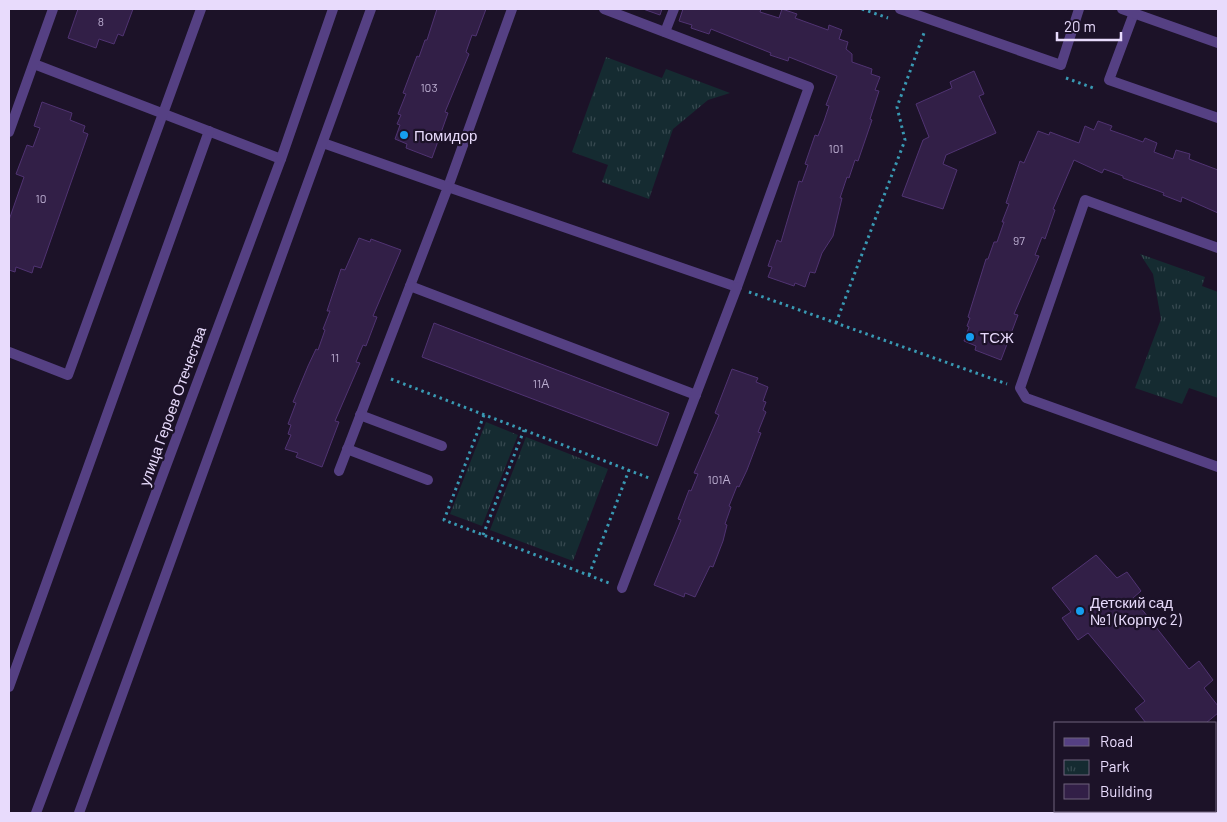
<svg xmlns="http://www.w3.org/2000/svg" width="1227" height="822" viewBox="0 0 1227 822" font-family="Barlow,sans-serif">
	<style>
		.park { fill: url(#park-tufts) }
		.building { fill: #321f47; stroke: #503372 }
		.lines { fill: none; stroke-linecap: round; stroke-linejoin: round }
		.path { stroke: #3999b3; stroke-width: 3; stroke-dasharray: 2.5 4; stroke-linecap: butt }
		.service { stroke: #554083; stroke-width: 10 }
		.minor { stroke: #554083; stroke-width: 10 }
		.poi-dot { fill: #159eef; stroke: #1c1228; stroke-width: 2 }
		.labels { text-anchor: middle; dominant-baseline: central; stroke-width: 4.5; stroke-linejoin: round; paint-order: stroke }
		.number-label { font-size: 12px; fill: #baaccf }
		.poi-label { font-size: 15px; fill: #e8dbfc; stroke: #1c1228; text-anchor: start }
		.street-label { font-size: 15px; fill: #e8dbfc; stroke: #1c1228 }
	</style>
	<defs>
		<pattern id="park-tufts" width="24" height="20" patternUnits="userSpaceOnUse" patternTransform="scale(1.25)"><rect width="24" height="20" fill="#152b31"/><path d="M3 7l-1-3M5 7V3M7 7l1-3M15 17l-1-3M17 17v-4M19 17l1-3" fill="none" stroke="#374950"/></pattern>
	</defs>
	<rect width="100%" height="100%" fill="#1c1228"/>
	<!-- park -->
	<g class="park">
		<polygon points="606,57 662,78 666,69 730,93 708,100 673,129 649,199 602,182 608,165 572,152"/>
		<polygon points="1140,254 1205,277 1202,286 1218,292 1218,398 1189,388 1182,404 1135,388 1161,319 1153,274"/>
		<polygon points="486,422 518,435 482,526 450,514"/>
		<polygon points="526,437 608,469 573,561 490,530"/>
	</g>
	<!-- building -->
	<g class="building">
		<polygon points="78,9 133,9 123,36 118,34 114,44 99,39 96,48 68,38"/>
		<polygon points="437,9 486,9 476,36 472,35 466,52 469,54 445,112 448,113 432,158 406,148 407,144 395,139 400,125 397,124 401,115 398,114 406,94 403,93 417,56 419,57 425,40 427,40"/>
		<polygon points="643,9 662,9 660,15"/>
		<polygon points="683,9 761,9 760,12 779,18 782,9 797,14 795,18 828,30 829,25 842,30 839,39 848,42 846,49 852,54 852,62 872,69 871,74 880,77 875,90 879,91 870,119 872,120 858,161 855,160 849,178 847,177 840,198 842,198 833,236 822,253 815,273 810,272 805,287 795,283 794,286 768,277 772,267 768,266 777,240 781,242 799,181 802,182 808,165 805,164 815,135 818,136 824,121 829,106 826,105 837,76 789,57 788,61 770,55 771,53 711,29 709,34 691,28 692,25 679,21"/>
		<polygon points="974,71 984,94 979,96 996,133 946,155 943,164 957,170 943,209 902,196 923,140 929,137 916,104 952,88 950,82"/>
		<polygon points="42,102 72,113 70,120 85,126 83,132 88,134 41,268 34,266 32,273 16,267 15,272 9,270 9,220 24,177 16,174 27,145 33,147 40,128 34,126"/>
		<polygon points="1098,121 1112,126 1110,130 1127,136 1143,142 1145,138 1157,143 1154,152 1173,159 1176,150 1190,154 1189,159 1218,170 1218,213 1182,197 1181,202 1163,195 1164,193 1123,178 1123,176 1104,169 1102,173 1074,160 1053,209 1055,210 1045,239 1042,237 1035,255 1039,256 1014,314 1018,315 1001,360 975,350 976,346 964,341 969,327 967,326 970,318 968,317 986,259 988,259 994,242 997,242 1004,222 1002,222 1009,204 1006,203 1020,161 1024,163 1038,131 1049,135 1050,132 1079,143 1085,126 1094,130"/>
		<polygon points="359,238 370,242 371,239 401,250 373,316 377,317 366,346 363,345 356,362 360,363 335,421 339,422 322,467 296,457 298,453 285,449 291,435 288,434 291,425 288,424 296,403 293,402 308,366 316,349 318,350 325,330 323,329 330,311 327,311 341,269 345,270"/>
		<polygon points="434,323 669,413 657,446 422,357"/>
		<polygon points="732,369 758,378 756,382 768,387 763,401 766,402 763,410 766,412 758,432 761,433 747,470 739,487 737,486 729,506 731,507 725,524 727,525 723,541 713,567 710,566 695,597 685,593 684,597 654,585 681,520 678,519 689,490 691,491 698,474 694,473 719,415 715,413"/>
		<polygon points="1096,555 1117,578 1127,572 1141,591 1133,598 1189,669 1199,661 1213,680 1204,688 1218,706 1218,713 1206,723 1146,723 1135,709 1145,701 1088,633 1078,640 1062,618 1071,612 1052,588"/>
	</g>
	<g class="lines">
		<!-- path -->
		<g class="path">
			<polyline points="862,9 888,18"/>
			<polyline points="1066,78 1096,89"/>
			<polyline points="749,292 1007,384"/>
			<polyline points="836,323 905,140 897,107 924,33"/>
			<polyline points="391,379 649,478"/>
			<polyline points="484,415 444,520 609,583"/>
			<polyline points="483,535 524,430"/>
			<polyline points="589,575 629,470"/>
		</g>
		<!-- service -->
		<g class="service">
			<polyline points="512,9 448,187 737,287 809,87 604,9"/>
			<polyline points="900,9 1061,65 1079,9"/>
			<polyline points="1134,13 1109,80 1218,118"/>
			<polyline points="665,32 674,9"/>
			<polyline points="34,64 281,159"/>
			<polyline points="9,132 53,9"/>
			<polyline points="323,143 448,187 339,471"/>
			<polyline points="1218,248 1085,200 1020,388 1026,398 1218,467"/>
			<polyline points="410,286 696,395"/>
			<polyline points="9,352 68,375 201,9"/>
			<polyline points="360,415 442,446"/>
			<polyline points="347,449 428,480"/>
			<polyline points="622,588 737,287"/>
			<polyline points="9,687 209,131"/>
			<polyline points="79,813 371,9"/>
		</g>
		<!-- minor -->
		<g class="minor">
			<polyline points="1122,9 1218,43"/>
			<polyline points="36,813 281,159 333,9"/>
		</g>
	</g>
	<!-- markers -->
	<g class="poi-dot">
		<circle cx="404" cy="135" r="5"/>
		<circle cx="970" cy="337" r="5"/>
		<circle cx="1080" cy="611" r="5"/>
	</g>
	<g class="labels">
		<!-- number labels -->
		<g class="number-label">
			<text x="101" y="21">8</text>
			<text x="429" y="87">103</text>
			<text x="836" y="148">101</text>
			<text x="41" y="198">10</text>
			<text x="1019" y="240">97</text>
			<text x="335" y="357">11</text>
			<text x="541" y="383">11А</text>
			<text x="719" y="479">101А</text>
		</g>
		<!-- poi labels -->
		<g class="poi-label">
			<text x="414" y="135">Помидор</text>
			<text x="980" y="337">ТСЖ</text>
			<text x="1090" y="602">Детский сад<tspan x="1090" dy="17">№1 (Корпус 2)</tspan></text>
		</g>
		<!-- street labels -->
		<g class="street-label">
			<text transform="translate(172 406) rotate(-70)">улица Героев Отечества</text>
		</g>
	</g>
	<!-- border -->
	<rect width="1227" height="822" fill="none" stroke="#e8dbfc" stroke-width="20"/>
	<!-- legend -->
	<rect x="1054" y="722" width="162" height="90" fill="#1c1228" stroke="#6e627d"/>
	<rect x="1064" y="738" width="25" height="8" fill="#554083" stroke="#6e627d"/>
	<text x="1100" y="747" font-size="15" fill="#e8dbfc">Road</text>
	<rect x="1064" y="760" width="25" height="15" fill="url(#park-tufts)" stroke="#6e627d"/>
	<text x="1100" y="772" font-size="15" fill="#e8dbfc">Park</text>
	<rect x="1064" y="784" width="25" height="15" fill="#321f47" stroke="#6e627d"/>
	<text x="1100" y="797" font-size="15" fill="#e8dbfc">Building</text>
	<!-- scale -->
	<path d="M1057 32v8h64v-8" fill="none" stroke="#e8dbfc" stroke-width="2.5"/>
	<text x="1064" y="32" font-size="15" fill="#e8dbfc" stroke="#1c1228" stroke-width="4" paint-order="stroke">20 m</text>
</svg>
